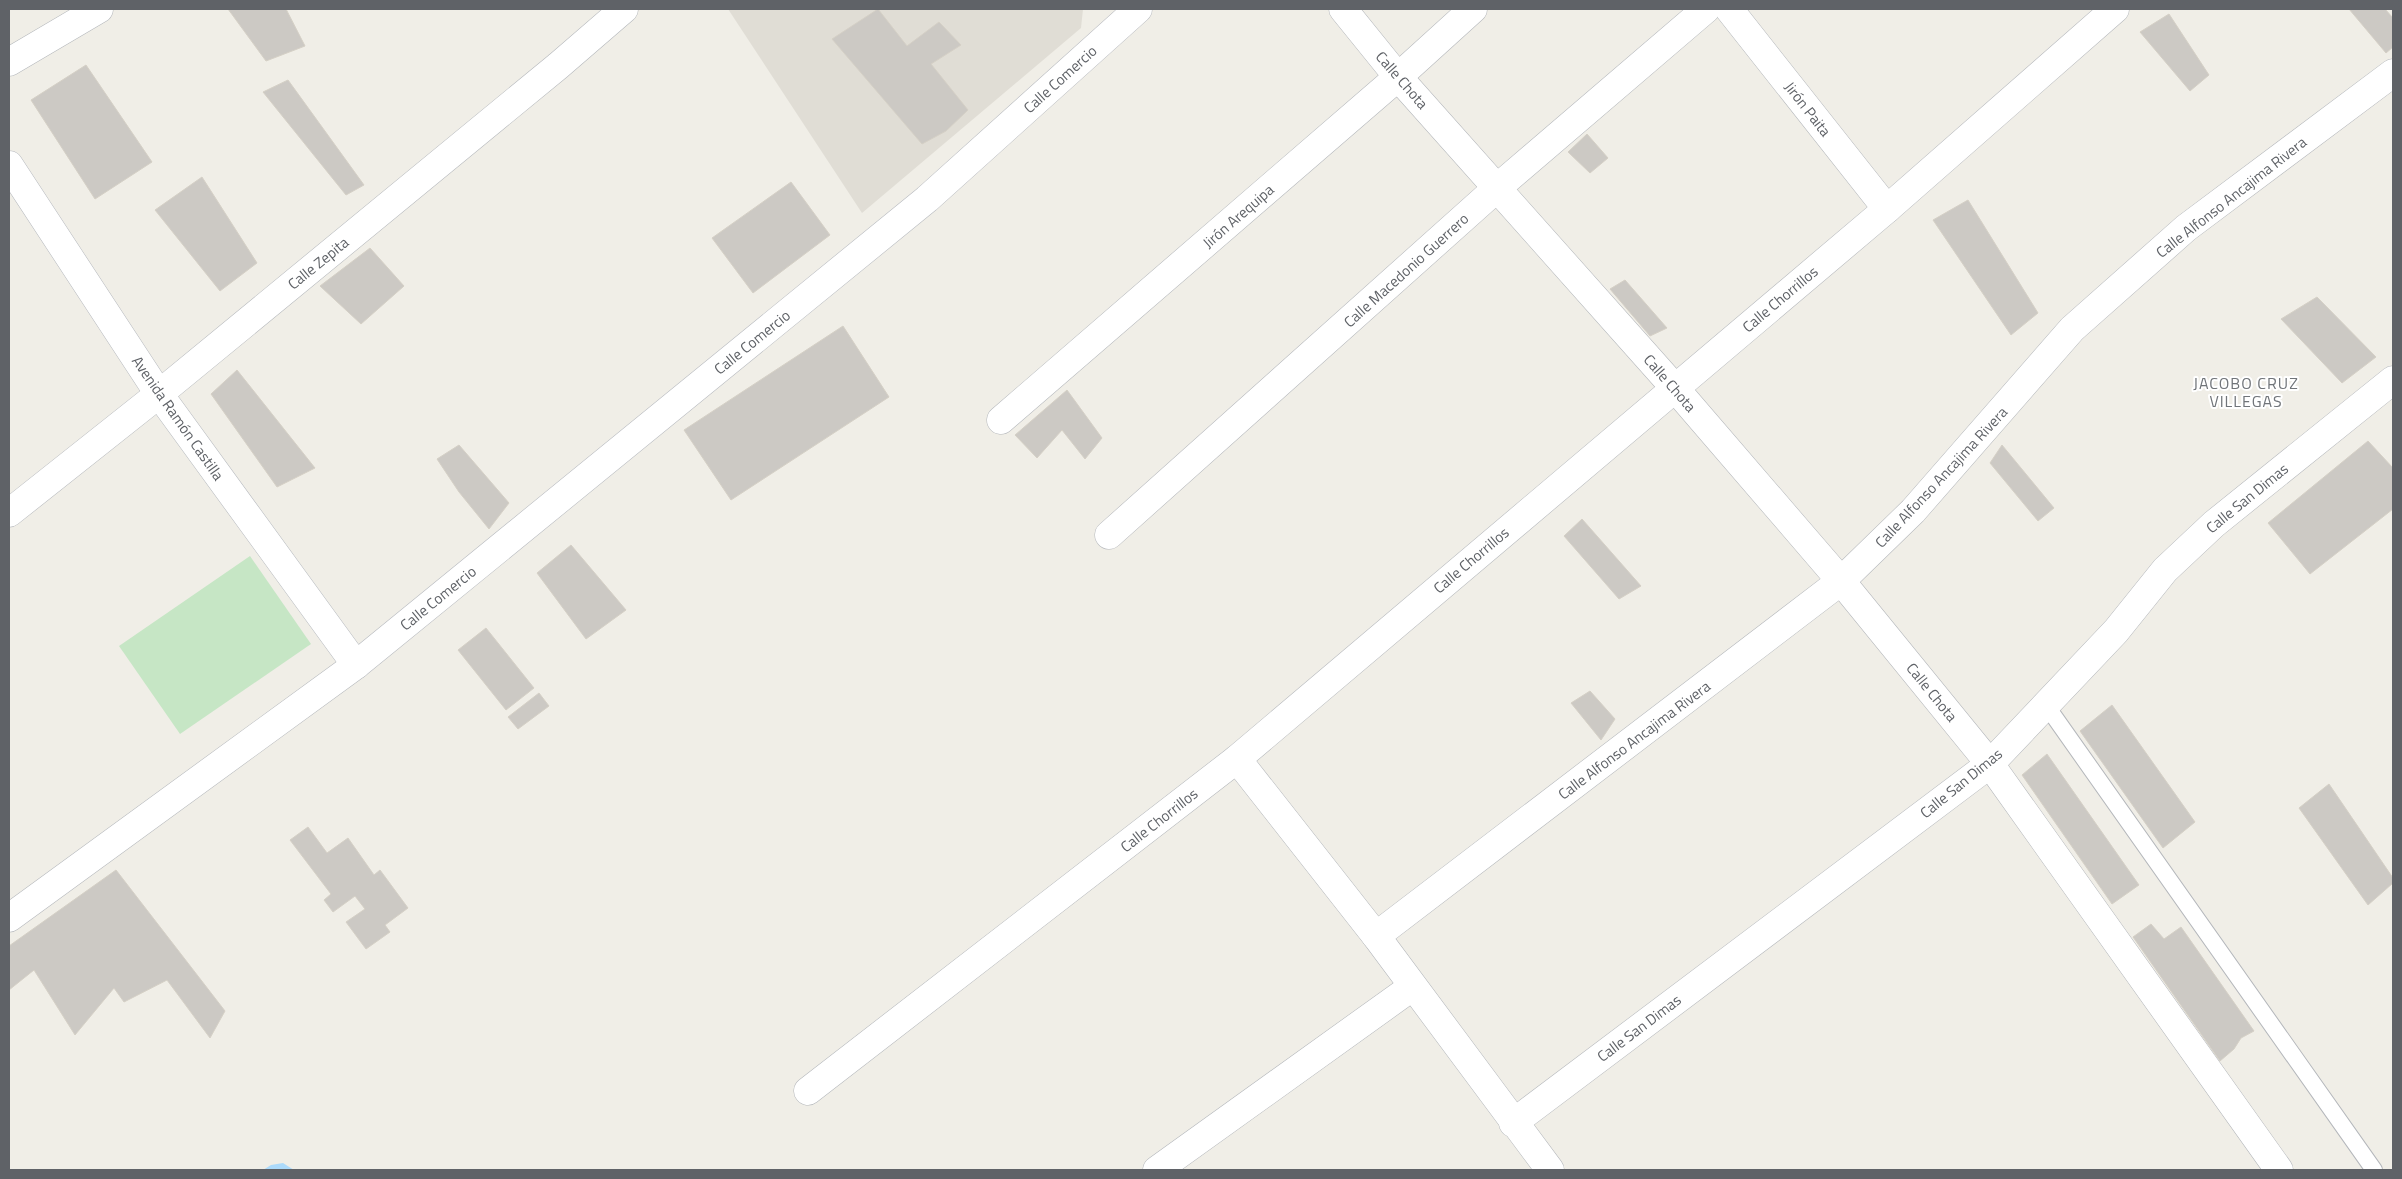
<svg xmlns="http://www.w3.org/2000/svg" width="2402" height="1179" viewBox="0 0 2402 1179" font-family="'Titillium Web',sans-serif">
	<style>
		.education { fill: #e0ddd5 }
		.green { fill: #c6e6c5 }
		.water { fill: #acdafb }
		.building { fill: #ccc9c4; stroke: #d5d0c6 }
		.lines { fill: none; stroke-linecap: round; stroke-linejoin: round }
		.lane-casing { stroke: #b4b7bb; stroke-width: 18 }
		.street-casing { stroke: #b4b7bb; stroke-width: 29 }
		.secondary-casing { stroke: #b6b9be; stroke-width: 29 }
		.lane { stroke: #fff; stroke-width: 16 }
		.street { stroke: #fff; stroke-width: 28 }
		.secondary { stroke: #fff; stroke-width: 28 }
		.labels { text-anchor: middle; dominant-baseline: central; stroke-width: 4; stroke-linejoin: round; paint-order: stroke }
		.street-label { font-size: 15px; fill: #5f6267; stroke: #fff }
		.neighbourhood-label { font-size: 16px; letter-spacing: 1px; fill: #707479; stroke: #fff }
	</style>
	<rect width="100%" height="100%" fill="#f0eee7"/>
	<!-- education -->
	<polygon class="education" points="728,9 1083,9 1081,28 862,213"/>
	<!-- green -->
	<polygon class="green" points="250,556 311,644 180,734 119,646"/>
	<!-- water -->
	<polygon class="water" points="283,1163 294,1170 263,1170 271,1165"/>
	<!-- building -->
	<g class="building">
		<polygon points="228,9 286,9 305,46 266,61"/>
		<polygon points="878,9 907,46 939,22 961,45 931,64 968,110 946,131 922,144 832,39"/>
		<polygon points="2349,9 2385,9 2393,18 2393,47 2386,53"/>
		<polygon points="2169,14 2209,75 2190,91 2140,32"/>
		<polygon points="86,65 152,162 95,199 31,100"/>
		<polygon points="288,80 364,185 346,195 263,92"/>
		<polygon points="1587,134 1608,158 1590,173 1568,152"/>
		<polygon points="202,177 257,263 220,291 155,210"/>
		<polygon points="791,182 830,235 753,293 712,238"/>
		<polygon points="1968,200 2038,313 2011,335 1933,220"/>
		<polygon points="370,248 404,286 361,324 320,286"/>
		<polygon points="1625,280 1667,328 1650,336 1610,289"/>
		<polygon points="2317,297 2376,357 2342,383 2281,319"/>
		<polygon points="843,326 889,397 731,500 684,430"/>
		<polygon points="237,370 315,468 277,487 211,394"/>
		<polygon points="1067,390 1102,438 1085,459 1062,430 1037,458 1015,435"/>
		<polygon points="2368,441 2393,468 2393,509 2310,574 2268,523"/>
		<polygon points="459,445 509,503 489,529 459,492 437,459"/>
		<polygon points="2002,445 2054,508 2038,521 1990,463"/>
		<polygon points="1582,519 1641,586 1619,599 1564,536"/>
		<polygon points="571,545 626,610 586,639 537,573"/>
		<polygon points="486,628 534,688 506,710 458,650"/>
		<polygon points="1590,691 1615,719 1601,740 1571,703"/>
		<polygon points="539,693 549,706 518,729 508,717"/>
		<polygon points="2112,705 2195,822 2163,848 2080,731"/>
		<polygon points="2047,754 2139,885 2112,904 2022,775"/>
		<polygon points="2329,784 2393,878 2393,883 2368,905 2299,808"/>
		<polygon points="308,827 327,853 348,838 374,875 380,870 408,908 385,925 390,932 366,949 346,922 365,909 355,896 333,912 324,900 331,894 290,840"/>
		<polygon points="116,870 225,1011 210,1038 167,980 124,1002 114,988 75,1035 34,970 9,990 9,946"/>
		<polygon points="2151,924 2164,939 2181,927 2254,1031 2241,1038 2234,1049 2220,1061 2133,937"/>
	</g>
	<g class="lines">
		<defs>
			<polyline id="lane" points="2046,705 2374,1170"/>
			<g id="street">
				<polyline points="1343,9 1398,77 1674,387 1841,581 1990,764 2279,1170"/>
				<polyline points="1729,9 1887,209"/>
				<polyline points="9,62 99,9"/>
				<polyline points="1001,420 1398,77 1473,9"/>
				<polyline points="9,513 159,394 558,66 624,9"/>
				<polyline points="1109,535 1497,188 1706,9"/>
				<polyline points="1237,759 1376,936 1550,1170"/>
				<polyline points="9,918 356,665"/>
				<polyline points="1376,936 1841,581 1913,511 2072,329 2186,228 2393,73"/>
				<polyline points="808,1091 1237,759 1887,209 2115,9"/>
				<polyline points="1513,1123 1990,764 2116,631 2165,570 2214,524 2393,380"/>
				<polyline points="1157,1170 1412,987"/>
			</g>
			<polyline id="secondary" points="9,165 159,394 356,665 927,199 1138,9"/>
		</defs>
		<!-- lane casing -->
		<use href="#lane" class="lane-casing"/>
		<!-- street casing -->
		<use href="#street" class="street-casing"/>
		<!-- secondary casing -->
		<use href="#secondary" class="secondary-casing"/>
		<!-- lane -->
		<use href="#lane" class="lane"/>
		<!-- street -->
		<use href="#street" class="street"/>
		<!-- secondary -->
		<use href="#secondary" class="secondary"/>
	</g>
	<g class="labels">
		<!-- street labels -->
		<g class="street-label">
			<text transform="translate(1060 79) rotate(-42)">Calle Comercio</text>
			<text transform="translate(1402 80) rotate(49)">Calle Chota</text>
			<text transform="translate(1808 109) rotate(52)">Jirón Paita</text>
			<text transform="translate(2231 197) rotate(-38)">Calle Alfonso Ancajima Rivera</text>
			<text transform="translate(1238 216) rotate(-41)">Jirón Arequipa</text>
			<text transform="translate(318 263) rotate(-39)">Calle Zepita</text>
			<text transform="translate(1406 270) rotate(-42)">Calle Macedonio Guerrero</text>
			<text transform="translate(1780 299) rotate(-40)">Calle Chorrillos</text>
			<text transform="translate(752 342) rotate(-39)">Calle Comercio</text>
			<text transform="translate(1670 383) rotate(49)">Calle Chota</text>
			<text transform="translate(178 418) rotate(55)">Avenida Ramón Castilla</text>
			<text transform="translate(1941 477) rotate(-47)">Calle Alfonso Ancajima Rivera</text>
			<text transform="translate(2247 498) rotate(-39)">Calle San Dimas</text>
			<text transform="translate(1471 560) rotate(-40)">Calle Chorrillos</text>
			<text transform="translate(438 598) rotate(-39)">Calle Comercio</text>
			<text transform="translate(1932 692) rotate(51)">Calle Chota</text>
			<text transform="translate(1634 740) rotate(-37)">Calle Alfonso Ancajima Rivera</text>
			<text transform="translate(1961 783) rotate(-39)">Calle San Dimas</text>
			<text transform="translate(1159 820) rotate(-38)">Calle Chorrillos</text>
			<text transform="translate(1639 1028) rotate(-37)">Calle San Dimas</text>
		</g>
		<!-- neighbourhood labels -->
		<g class="neighbourhood-label">
			<text x="2246" y="383">JACOBO CRUZ<tspan x="2246" dy="18">VILLEGAS</tspan></text>
		</g>
	</g>
	<!-- border -->
	<rect width="2402" height="1179" fill="none" stroke="#5f6267" stroke-width="20"/>
</svg>
